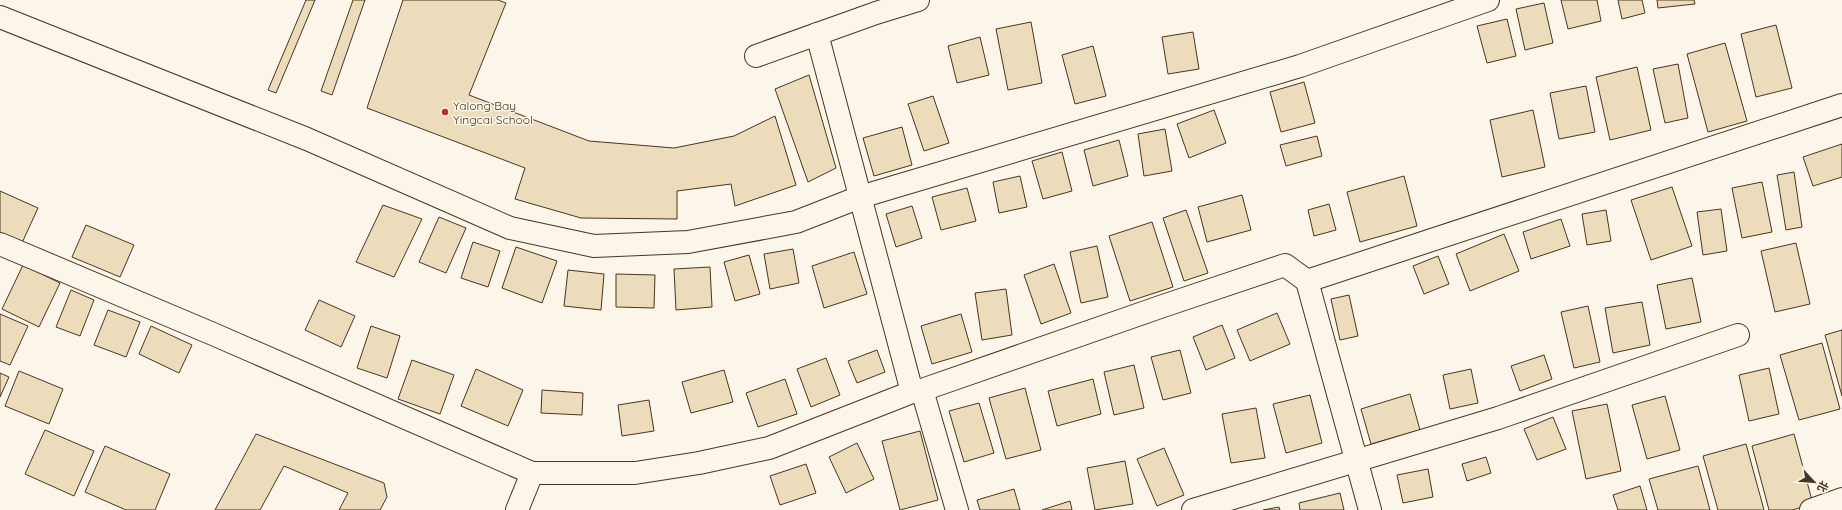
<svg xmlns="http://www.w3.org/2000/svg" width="1842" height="510" viewBox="0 0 1842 510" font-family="Quicksand,'Noto Sans SC',sans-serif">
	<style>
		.building { fill: #ecdcbc; stroke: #4a3520 }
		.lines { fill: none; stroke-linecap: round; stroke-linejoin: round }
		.minor-casing { stroke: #4a3520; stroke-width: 24 }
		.minor { stroke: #fbf6e9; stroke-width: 22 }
		.poi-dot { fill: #c62828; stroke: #fbf6e9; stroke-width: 1.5 }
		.labels { text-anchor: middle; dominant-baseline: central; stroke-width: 3; stroke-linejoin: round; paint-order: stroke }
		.poi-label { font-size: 12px; fill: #4a3520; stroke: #fbf6e9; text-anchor: start }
	</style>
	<rect width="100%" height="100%" fill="#fbf6e9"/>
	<!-- building -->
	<g class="building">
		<polygon points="306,0 315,0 276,93 268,90"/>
		<polygon points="353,0 365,0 332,95 321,91"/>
		<polygon points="403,0 498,0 506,3 469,95 589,141 674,148 734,136 775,116 796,185 735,206 731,184 677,191 677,219 581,218 515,199 525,168 367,108"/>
		<polygon points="1561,0 1597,0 1601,21 1568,29"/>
		<polygon points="1618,0 1642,0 1645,13 1622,19"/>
		<polygon points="1657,0 1694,0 1695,4 1658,8"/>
		<polygon points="1544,3 1553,43 1525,50 1516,9"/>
		<polygon points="1507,19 1516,56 1487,63 1477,26"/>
		<polygon points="1031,22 1042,83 1008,90 996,29"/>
		<polygon points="1776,25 1792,88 1756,97 1741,34"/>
		<polygon points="1193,32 1199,69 1168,74 1162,37"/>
		<polygon points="980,37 989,75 957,83 948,46"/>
		<polygon points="1725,43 1747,121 1708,132 1687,54"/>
		<polygon points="1093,46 1106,96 1075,104 1062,55"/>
		<polygon points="1678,64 1688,118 1665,123 1653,69"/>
		<polygon points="1637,67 1651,130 1610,140 1596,77"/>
		<polygon points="809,75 836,168 808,182 775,89"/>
		<polygon points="1304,82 1315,123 1281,132 1270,92"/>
		<polygon points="1586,86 1595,132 1559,139 1550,93"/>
		<polygon points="933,96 949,143 924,151 908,104"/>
		<polygon points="1214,110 1226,143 1189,158 1177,124"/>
		<polygon points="1533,110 1545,167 1502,177 1490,120"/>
		<polygon points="902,127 912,165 874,176 863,138"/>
		<polygon points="1165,129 1172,171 1144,176 1138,134"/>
		<polygon points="1317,136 1322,156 1286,166 1280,145"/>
		<polygon points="1119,140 1128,176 1093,186 1084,150"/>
		<polygon points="1842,144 1842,177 1813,186 1803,157"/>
		<polygon points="1062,152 1072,191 1043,199 1032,161"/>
		<polygon points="1794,172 1802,227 1786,230 1777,175"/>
		<polygon points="1020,176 1027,207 999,213 993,182"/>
		<polygon points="1404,176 1417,226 1360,242 1347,192"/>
		<polygon points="1762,182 1772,232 1742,238 1732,188"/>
		<polygon points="1672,187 1692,246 1651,260 1631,200"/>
		<polygon points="967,188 976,221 941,230 932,197"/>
		<polygon points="0,191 38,208 22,243 0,233"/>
		<polygon points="1242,195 1251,230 1207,242 1198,207"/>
		<polygon points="1329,204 1336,230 1314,236 1308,210"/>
		<polygon points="383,205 422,219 394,277 356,262"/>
		<polygon points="912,206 922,238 896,247 886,214"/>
		<polygon points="1721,209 1727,251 1703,255 1697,212"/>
		<polygon points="1186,210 1208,273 1184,281 1163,218"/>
		<polygon points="1606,210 1611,241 1587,245 1582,214"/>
		<polygon points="439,217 466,228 446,273 419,262"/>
		<polygon points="1561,219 1570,246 1531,259 1523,232"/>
		<polygon points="1152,222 1173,287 1130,301 1109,236"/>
		<polygon points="86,225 134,245 120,277 72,257"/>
		<polygon points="1504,234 1519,271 1470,291 1456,254"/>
		<polygon points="473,242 500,251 488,287 461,278"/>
		<polygon points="1796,243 1810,304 1775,312 1761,251"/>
		<polygon points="1097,246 1108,297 1081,303 1070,252"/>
		<polygon points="516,247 557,261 542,303 502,288"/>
		<polygon points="793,249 799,283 770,289 764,254"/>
		<polygon points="854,252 867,294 824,308 812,266"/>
		<polygon points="749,255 760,294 735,301 724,262"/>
		<polygon points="1438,256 1449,284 1424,294 1413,266"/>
		<polygon points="1054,264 1071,313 1041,324 1024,275"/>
		<polygon points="23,265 60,283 39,327 2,309"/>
		<polygon points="710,267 712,307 676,310 674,269"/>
		<polygon points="568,270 604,274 601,310 564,306"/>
		<polygon points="616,274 655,275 654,308 616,307"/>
		<polygon points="1692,278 1701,322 1666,329 1657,285"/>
		<polygon points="1006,289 1012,335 982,340 975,293"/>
		<polygon points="71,290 94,300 80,336 56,327"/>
		<polygon points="1349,295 1358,336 1340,340 1331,299"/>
		<polygon points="319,300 355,316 341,347 305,330"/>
		<polygon points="1642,302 1650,345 1613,353 1605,308"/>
		<polygon points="1588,306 1600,362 1574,368 1561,312"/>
		<polygon points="108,310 140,322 126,357 94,345"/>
		<polygon points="1277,313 1290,344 1250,361 1237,330"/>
		<polygon points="0,314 28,326 10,365 0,361"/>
		<polygon points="961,314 972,352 932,364 921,326"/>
		<polygon points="1222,325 1235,358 1206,370 1193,337"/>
		<polygon points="151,326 192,345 179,373 139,354"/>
		<polygon points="371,326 400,336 387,378 357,368"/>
		<polygon points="1842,330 1842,396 1825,335"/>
		<polygon points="1822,343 1840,409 1799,420 1780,355"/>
		<polygon points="877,350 885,372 857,383 848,361"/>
		<polygon points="1180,350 1191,393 1163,400 1151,357"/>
		<polygon points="1544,355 1552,379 1520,391 1511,366"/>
		<polygon points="826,358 840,395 811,407 797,369"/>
		<polygon points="412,360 454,375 440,414 398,399"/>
		<polygon points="1134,365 1144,408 1114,415 1104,372"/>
		<polygon points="1769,368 1779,414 1749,421 1739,375"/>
		<polygon points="476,369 523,390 508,426 461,406"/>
		<polygon points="1471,369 1478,403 1450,409 1443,375"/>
		<polygon points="724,370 733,402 691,413 682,382"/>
		<polygon points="19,371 63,389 49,424 5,406"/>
		<polygon points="0,373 9,377 0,397"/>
		<polygon points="785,379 797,414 758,427 746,393"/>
		<polygon points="1093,379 1101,414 1057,426 1048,391"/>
		<polygon points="1025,388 1041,450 1006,459 989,398"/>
		<polygon points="542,390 583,393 582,415 541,413"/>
		<polygon points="1410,394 1420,430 1371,444 1361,409"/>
		<polygon points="1310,395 1322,443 1286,453 1273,404"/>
		<polygon points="1665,396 1680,450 1647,459 1632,405"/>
		<polygon points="649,400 654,431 622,436 618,405"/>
		<polygon points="979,403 994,453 964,462 949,411"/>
		<polygon points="1607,404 1621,471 1586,479 1572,411"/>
		<polygon points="1256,408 1265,458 1231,463 1222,414"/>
		<polygon points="1553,417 1566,449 1537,460 1524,429"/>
		<polygon points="45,430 94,451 74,496 25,474"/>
		<polygon points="920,431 938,500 900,510 882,441"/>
		<polygon points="256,434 384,483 387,497 380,510 339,510 348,493 284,466 260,510 215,510"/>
		<polygon points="1794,434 1813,504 1792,510 1769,510 1752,446"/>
		<polygon points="857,443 874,479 846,493 829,457"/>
		<polygon points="1746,444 1764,510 1718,510 1703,456"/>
		<polygon points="105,446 170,474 155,510 126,510 85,492"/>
		<polygon points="1164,448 1184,495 1157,506 1137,459"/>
		<polygon points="1486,457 1491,473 1467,481 1462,464"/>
		<polygon points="1125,461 1133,504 1095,510 1087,468"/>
		<polygon points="806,464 816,493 780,505 770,476"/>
		<polygon points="1698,466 1710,510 1658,510 1649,479"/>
		<polygon points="1428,469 1433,497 1403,503 1397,475"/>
		<polygon points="1640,486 1647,510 1618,510 1613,495"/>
		<polygon points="1014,489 1020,510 980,510 977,500"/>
		<polygon points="1340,493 1344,510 1300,510 1299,503"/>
		<polygon points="1070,501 1072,510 1042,510"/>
		<polygon points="1279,507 1280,510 1263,510"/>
	</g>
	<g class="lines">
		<defs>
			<g id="minor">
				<polyline points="0,17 307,139 510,228 594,246 688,242 796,222 860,197 1300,66 1488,0"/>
				<polyline points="756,56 876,13 918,0"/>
				<polyline points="0,244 213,334 532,473 635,473 699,463 769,448 912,392 817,34"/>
				<polyline points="1307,281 1370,510"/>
				<polyline points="922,390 957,510"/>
				<polyline points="912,392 922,390 1163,306 1285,265 1307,281 1842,105"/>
				<polyline points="517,510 532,473"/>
				<polyline points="1193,510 1498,418 1738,335"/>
				<polyline points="1811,510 1842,499"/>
			</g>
		</defs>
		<!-- minor casing -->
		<use href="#minor" class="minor-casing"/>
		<!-- minor -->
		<use href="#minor" class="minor"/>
	</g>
	<!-- markers -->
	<circle class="poi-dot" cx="445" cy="112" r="4"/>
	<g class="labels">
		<!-- poi labels -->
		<g class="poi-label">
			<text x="453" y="105">Yalong Bay<tspan x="453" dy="14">Yingcai School</tspan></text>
		</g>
	</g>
	<!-- north arrow -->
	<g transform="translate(1814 482) rotate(116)" stroke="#fbf6e9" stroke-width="3" paint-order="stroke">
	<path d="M0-3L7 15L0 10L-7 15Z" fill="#4a3520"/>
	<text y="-6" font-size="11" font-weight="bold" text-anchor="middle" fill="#4a3520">北</text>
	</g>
</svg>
